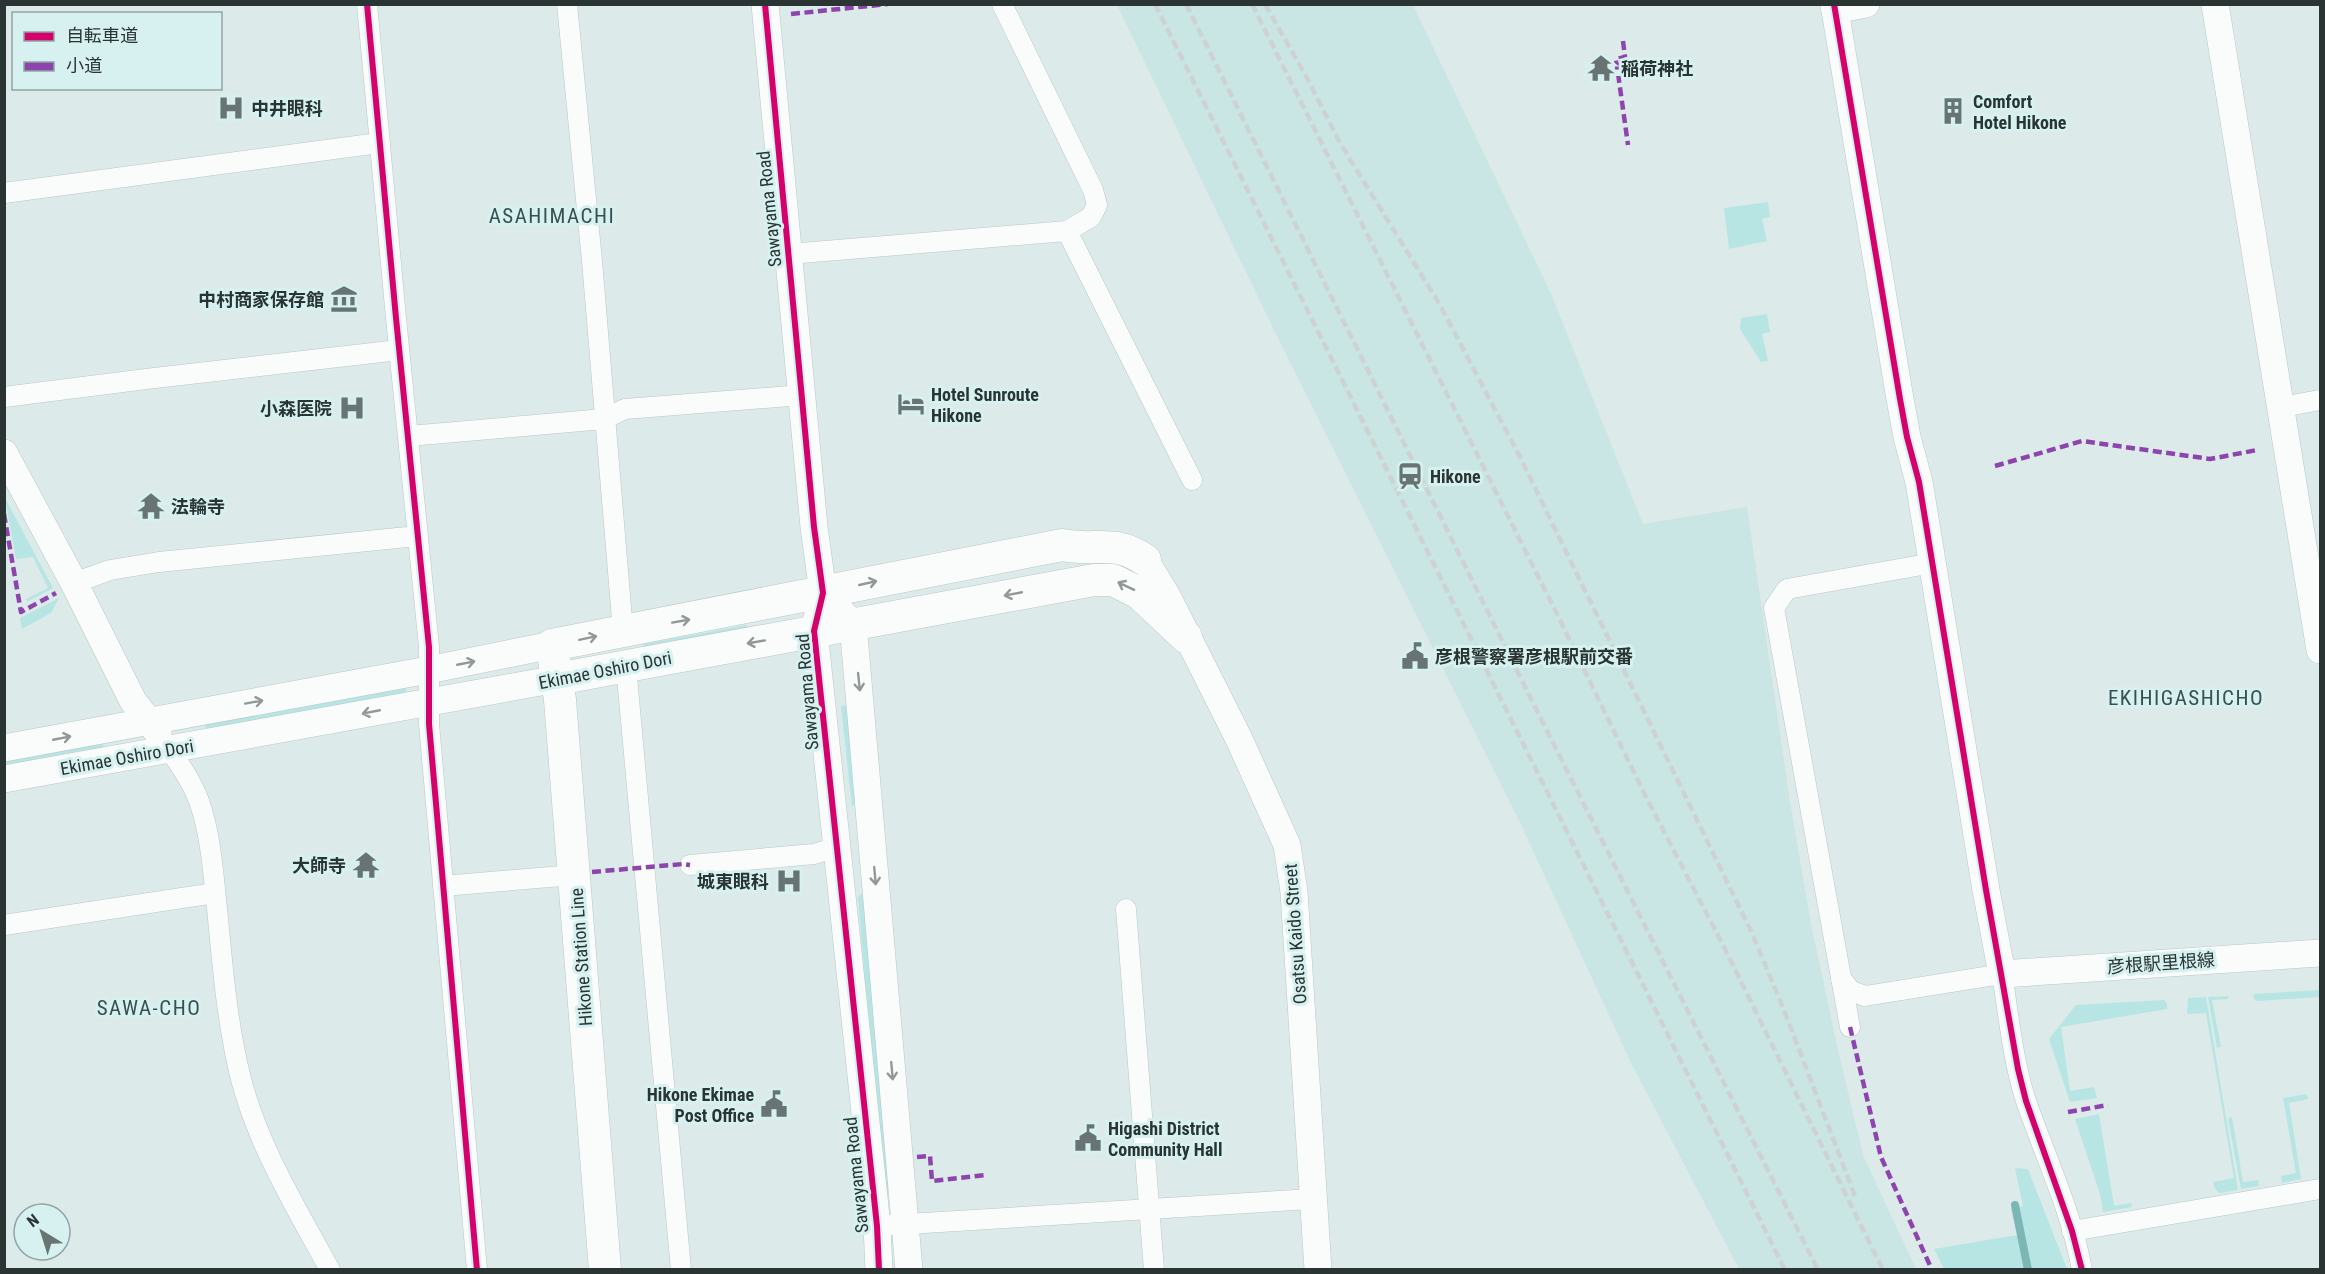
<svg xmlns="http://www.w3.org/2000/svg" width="2325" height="1274" viewBox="0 0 2325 1274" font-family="'Roboto Condensed','Noto Sans JP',sans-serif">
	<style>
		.built { fill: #c9e5e4 }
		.green { fill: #b7e5e3 }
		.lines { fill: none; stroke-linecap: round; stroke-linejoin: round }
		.stream { stroke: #7cb6b5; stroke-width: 8 }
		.street-casing { stroke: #bac6c6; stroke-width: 21 }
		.secondary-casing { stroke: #bac6c6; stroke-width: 28 }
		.primary-casing { stroke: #bac6c6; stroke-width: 33 }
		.street { stroke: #fafcfc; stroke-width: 20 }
		.secondary { stroke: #fafcfc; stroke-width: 27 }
		.primary { stroke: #fafcfc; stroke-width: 32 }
		.rail { stroke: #ced2d2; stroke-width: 4.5; stroke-dasharray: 9 4.5; stroke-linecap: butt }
		.quiet { stroke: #8e44ad; stroke-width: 4.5; stroke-dasharray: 9 4.5; stroke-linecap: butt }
		.cycleway-casing { stroke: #d6f1f0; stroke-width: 10 }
		.cycleway { stroke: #d6006c; stroke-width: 6 }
		.oneway { stroke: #929898 }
		.labels { text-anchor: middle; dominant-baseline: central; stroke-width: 6; stroke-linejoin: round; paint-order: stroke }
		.poi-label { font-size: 18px; font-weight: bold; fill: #293433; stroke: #d6f1f0; text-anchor: start }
		.street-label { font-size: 18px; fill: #293433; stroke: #d6f1f0 }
		.quarter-label { font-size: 21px; letter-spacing: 1.5px; fill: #395050; stroke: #d6f1f0 }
	</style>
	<rect width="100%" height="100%" fill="#dcebea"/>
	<!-- built -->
	<polygon class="built" points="1117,5 1413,5 1552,296 1643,524 1747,507 1790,802 1811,924 1836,1041 1863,1155 1916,1269 1739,1269 1631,1063 1523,829 1273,328"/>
	<!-- green -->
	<g class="green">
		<polygon points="1768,202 1770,217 1762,219 1767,241 1729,249 1724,208"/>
		<polygon points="1767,314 1770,332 1762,334 1768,361 1761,362 1740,329 1741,318"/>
		<polygon points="5,498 53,588 27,602 26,599 48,588 33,557 16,559"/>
		<polygon points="59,598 51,613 22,629 20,618"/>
		<polygon points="747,625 748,630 642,647 644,644"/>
		<polygon points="403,687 407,690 404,693 207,729 205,728 206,724"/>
		<polygon points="848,705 857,802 852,806 841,706"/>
		<polygon points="103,743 104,749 5,767 5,761"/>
		<polygon points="861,894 864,896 889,1191 886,1194 883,1192 858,897"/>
		<polygon points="2320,990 2320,997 2257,1001 2253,998 2254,994"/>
		<polygon points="2229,996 2227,999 2212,1000 2221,1047 2217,1048 2208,997"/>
		<polygon points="2206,997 2238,1190 2219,1193 2214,1187 2213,1182 2234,1178 2206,1013 2187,1014 2188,998"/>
		<polygon points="2164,1000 2167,1004 2167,1009 2061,1027 2070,1091 2094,1087 2097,1098 2070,1102 2049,1039 2076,1005"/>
		<polygon points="2307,1094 2308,1099 2289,1103 2301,1179 2282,1183 2281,1176 2296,1173 2283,1098"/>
		<polygon points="2099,1114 2114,1206 2131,1203 2132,1207 2103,1212 2100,1194 2075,1119"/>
		<polygon points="2232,1117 2243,1182 2258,1180 2259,1186 2241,1189 2228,1118"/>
		<polygon points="2015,1168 2028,1169 2067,1269 1944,1269 1934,1249 2017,1235 2011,1209 2023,1206"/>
	</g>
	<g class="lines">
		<!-- stream -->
		<polyline class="stream" points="2015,1205 2028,1270"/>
		<defs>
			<g id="street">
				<polyline points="367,4 396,318 429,647 429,724 477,1270"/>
				<polyline points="567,4 592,261 623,631"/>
				<polyline points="4,193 379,143"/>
				<polyline points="1067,231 1192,480"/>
				<polyline points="789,254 1067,231 1091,217 1097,205 1093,190 1002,4"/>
				<polyline points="4,397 146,379 399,350"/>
				<polyline points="2282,407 2320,400"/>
				<polyline points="409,436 604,419 625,409 802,395"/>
				<polyline points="74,583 110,570 159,562 417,536"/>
				<polyline points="626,666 681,1270"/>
				<path d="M169 749C180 765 192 782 199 801 211 835 213 872 217 908 222 960 226 1011 237 1062 252 1136 294 1204 330 1270"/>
				<polyline points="690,865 814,854 837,847"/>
				<polyline points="443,886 574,875"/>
				<polyline points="1126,909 1154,1270"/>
				<polyline points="4,925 215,893"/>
				<path d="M1841 978 1851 991 1865 996 2002 974C2009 1017 2013 1063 2027 1104 2046 1158 2072 1213 2082 1270"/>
				<polyline points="1850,1027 1774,608 1787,589 1933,563"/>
				<polyline points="891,1225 1312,1199"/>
				<polyline points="2072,1231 2320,1189"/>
			</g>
			<g id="secondary">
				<polyline points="765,4 814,527 823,593 814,631 877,1226 879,1270"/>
				<polyline points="1834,4 1900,399 1907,437 1919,482 1986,890 2002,974 2320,953"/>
				<polyline points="2215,4 2320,650"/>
				<polyline points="1835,10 1866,4"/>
				<polyline points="4,453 74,583 133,701 158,733"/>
				<polyline points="1145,560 1167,596 1239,739 1287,845 1294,892 1318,1270"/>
				<polyline points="823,593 853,624 909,1270"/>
				<polyline points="4,748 428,670 552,645"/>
				<polyline points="4,779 557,679"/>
			</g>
			<g id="primary">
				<polyline points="557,679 1094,580 1113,580 1139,593 1186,637"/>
				<path d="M605 1270 560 700 552 645 1062 545C1096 552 1113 538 1145 560"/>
			</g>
		</defs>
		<!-- street casing -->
		<use href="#street" class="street-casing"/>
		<!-- secondary casing -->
		<use href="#secondary" class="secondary-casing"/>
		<!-- primary casing -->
		<use href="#primary" class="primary-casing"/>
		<!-- street -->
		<use href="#street" class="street"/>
		<!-- secondary -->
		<use href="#secondary" class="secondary"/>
		<!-- primary -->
		<use href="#primary" class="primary"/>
		<!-- rail -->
		<g class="rail">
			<polyline points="1155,4 1785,1270"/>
			<polyline points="1186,4 1535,707 1818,1270"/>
			<polyline points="1252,4 1562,624 1645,795 1723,945 1883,1270"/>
			<polyline points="1265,4 1307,78 1340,143 1440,305 1520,457 1751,931 1782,1005 1855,1196"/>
		</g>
		<!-- quiet -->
		<g class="quiet">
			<polyline points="791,14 888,4"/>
			<polyline points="1623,41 1625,57 1616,59 1628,145"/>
			<polyline points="1995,466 2082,441 2210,459 2257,450"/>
			<polyline points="4,514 21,612 56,593"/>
			<polyline points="592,872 683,864 690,865"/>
			<polyline points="1850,1027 1881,1157 1932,1270"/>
			<polyline points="2068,1112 2108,1105"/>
			<polyline points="917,1157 930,1156 932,1181 985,1175"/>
		</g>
		<defs>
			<g id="cycleway">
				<polyline points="367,4 396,318 429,647 429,724 477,1270"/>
				<polyline points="765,4 814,527 823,593 814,631 877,1226 879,1270"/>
				<polyline points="1834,4 1900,399 1907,437 1919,482 1986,890 2018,1069 2026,1101 2072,1231 2082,1270"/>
			</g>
		</defs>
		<!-- cycleway casing -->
		<use href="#cycleway" class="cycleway-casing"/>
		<!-- cycleway -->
		<use href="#cycleway" class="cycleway"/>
	</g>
	<!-- one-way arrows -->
	<defs><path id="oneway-shaft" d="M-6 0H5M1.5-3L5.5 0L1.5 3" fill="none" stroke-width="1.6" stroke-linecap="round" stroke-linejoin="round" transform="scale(1.5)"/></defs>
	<g class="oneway">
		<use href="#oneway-shaft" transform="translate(868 583) rotate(-13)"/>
		<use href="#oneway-shaft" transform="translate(1126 586) rotate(-155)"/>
		<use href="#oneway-shaft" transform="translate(1013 594) rotate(169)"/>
		<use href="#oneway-shaft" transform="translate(681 621) rotate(-10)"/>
		<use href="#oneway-shaft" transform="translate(588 638) rotate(-12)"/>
		<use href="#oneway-shaft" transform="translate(756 642) rotate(170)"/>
		<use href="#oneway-shaft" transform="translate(466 663) rotate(-11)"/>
		<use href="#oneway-shaft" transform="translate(859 682) rotate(84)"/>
		<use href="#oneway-shaft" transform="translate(254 702) rotate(-10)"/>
		<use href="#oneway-shaft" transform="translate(371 712) rotate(169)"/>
		<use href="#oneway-shaft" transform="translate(62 738) rotate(-11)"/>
		<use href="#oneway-shaft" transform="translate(875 876) rotate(85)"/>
		<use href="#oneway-shaft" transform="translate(892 1071) rotate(85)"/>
	</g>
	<!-- icons -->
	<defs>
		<symbol id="temple-bare" viewBox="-9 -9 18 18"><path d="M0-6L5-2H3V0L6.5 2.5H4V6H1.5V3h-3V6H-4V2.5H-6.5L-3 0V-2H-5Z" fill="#687473" stroke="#d6f1f0" stroke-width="2.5" paint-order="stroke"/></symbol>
		<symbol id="hospital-bare" viewBox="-9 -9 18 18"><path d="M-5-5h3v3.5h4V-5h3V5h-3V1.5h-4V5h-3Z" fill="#687473" stroke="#d6f1f0" stroke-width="2.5" paint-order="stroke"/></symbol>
		<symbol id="building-bare" viewBox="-9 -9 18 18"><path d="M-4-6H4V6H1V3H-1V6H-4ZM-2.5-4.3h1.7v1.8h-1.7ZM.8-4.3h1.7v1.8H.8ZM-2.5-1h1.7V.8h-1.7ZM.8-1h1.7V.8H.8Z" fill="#687473" stroke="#d6f1f0" stroke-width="2.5" paint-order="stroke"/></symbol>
		<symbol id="museum-bare" viewBox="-9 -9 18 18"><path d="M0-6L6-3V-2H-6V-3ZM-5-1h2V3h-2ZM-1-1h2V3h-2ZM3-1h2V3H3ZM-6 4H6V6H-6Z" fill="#687473" stroke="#d6f1f0" stroke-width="2.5" paint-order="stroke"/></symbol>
		<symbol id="hotel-bare" viewBox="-9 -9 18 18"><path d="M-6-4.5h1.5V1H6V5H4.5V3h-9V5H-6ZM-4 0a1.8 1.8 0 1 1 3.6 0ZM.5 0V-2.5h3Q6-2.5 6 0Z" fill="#687473" stroke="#d6f1f0" stroke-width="2.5" paint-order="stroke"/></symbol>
		<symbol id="station-bare" viewBox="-9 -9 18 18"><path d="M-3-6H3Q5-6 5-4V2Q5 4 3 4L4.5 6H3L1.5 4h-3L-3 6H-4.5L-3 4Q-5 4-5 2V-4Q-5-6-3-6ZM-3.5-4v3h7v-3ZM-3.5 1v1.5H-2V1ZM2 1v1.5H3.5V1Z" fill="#687473" stroke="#d6f1f0" stroke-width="2.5" paint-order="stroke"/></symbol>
		<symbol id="civic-bare" viewBox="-9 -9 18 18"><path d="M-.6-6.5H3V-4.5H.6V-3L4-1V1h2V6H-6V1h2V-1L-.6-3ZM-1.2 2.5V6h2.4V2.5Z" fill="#687473" stroke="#d6f1f0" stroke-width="2.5" paint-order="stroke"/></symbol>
	</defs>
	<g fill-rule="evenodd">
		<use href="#temple-bare" x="1582" y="49" width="38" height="38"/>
		<use href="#hospital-bare" x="212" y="89" width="38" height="38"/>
		<use href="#building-bare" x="1934" y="92" width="38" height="38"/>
		<use href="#museum-bare" x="325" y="280" width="38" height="38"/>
		<use href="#hotel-bare" x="892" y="385" width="38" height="38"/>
		<use href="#hospital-bare" x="333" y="389" width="38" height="38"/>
		<use href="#station-bare" x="1391" y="457" width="38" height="38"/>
		<use href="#temple-bare" x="132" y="487" width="38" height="38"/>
		<use href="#civic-bare" x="1396" y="637" width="38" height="38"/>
		<use href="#temple-bare" x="347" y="846" width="38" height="38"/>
		<use href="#hospital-bare" x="770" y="862" width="38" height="38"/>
		<use href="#civic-bare" x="755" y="1085" width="38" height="38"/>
		<use href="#civic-bare" x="1069" y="1119" width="38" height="38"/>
	</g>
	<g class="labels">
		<!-- poi labels -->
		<g class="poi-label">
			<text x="1621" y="68">稲荷神社</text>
			<text x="1973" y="101">Comfort<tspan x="1973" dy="21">Hotel Hikone</tspan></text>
			<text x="251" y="108">中井眼科</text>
			<text x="324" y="299" text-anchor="end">中村商家保存館</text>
			<text x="931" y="394">Hotel Sunroute<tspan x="931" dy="21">Hikone</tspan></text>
			<text x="332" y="408" text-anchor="end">小森医院</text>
			<text x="1430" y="476">Hikone</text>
			<text x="171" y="506">法輪寺</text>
			<text x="1435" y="656">彦根警察署彦根駅前交番</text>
			<text x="346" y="865" text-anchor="end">大師寺</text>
			<text x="769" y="881" text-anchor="end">城東眼科</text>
			<text x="754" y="1094" text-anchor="end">Hikone Ekimae<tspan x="754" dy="21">Post Office</tspan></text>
			<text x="1108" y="1128">Higashi District<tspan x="1108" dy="21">Community Hall</tspan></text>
		</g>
		<!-- street labels -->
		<g class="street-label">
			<text transform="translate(769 209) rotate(-96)">Sawayama Road</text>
			<text transform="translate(605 670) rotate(-11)">Ekimae Oshiro Dori</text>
			<text transform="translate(807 692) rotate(-95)">Sawayama Road</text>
			<text transform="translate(127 757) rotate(-10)">Ekimae Oshiro Dori</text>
			<text transform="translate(1295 934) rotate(-94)">Osatsu Kaido Street</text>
			<text transform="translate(581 957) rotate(-94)">Hikone Station Line</text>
			<text transform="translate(2161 963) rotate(-4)">彦根駅里根線</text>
			<text transform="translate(856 1175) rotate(-96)">Sawayama Road</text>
		</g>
		<!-- quarter labels -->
		<g class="quarter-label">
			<text x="552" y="216">ASAHIMACHI</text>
			<text x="2186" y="698">EKIHIGASHICHO</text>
			<text x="149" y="1008">SAWA-CHO</text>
		</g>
	</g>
	<!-- border -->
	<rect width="2325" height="1274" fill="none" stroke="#293433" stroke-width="12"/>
	<!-- legend -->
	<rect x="12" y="12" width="210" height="78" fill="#d6f1f0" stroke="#91a5a4" stroke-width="1.5"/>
	<rect x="24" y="32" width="30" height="9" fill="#d6006c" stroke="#91a5a4" stroke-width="1.5"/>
	<text x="66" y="42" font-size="18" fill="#293433">自転車道</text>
	<rect x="24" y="62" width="30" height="9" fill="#8e44ad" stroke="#91a5a4" stroke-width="1.5"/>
	<text x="66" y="72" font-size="18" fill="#293433">小道</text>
	<!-- north arrow -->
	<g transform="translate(42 1232) rotate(322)"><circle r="28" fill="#d6f1f0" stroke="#91a5a4" stroke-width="1.5"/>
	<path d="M0-4.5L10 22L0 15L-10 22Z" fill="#687473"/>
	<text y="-9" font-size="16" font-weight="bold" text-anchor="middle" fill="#293433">N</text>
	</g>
</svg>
